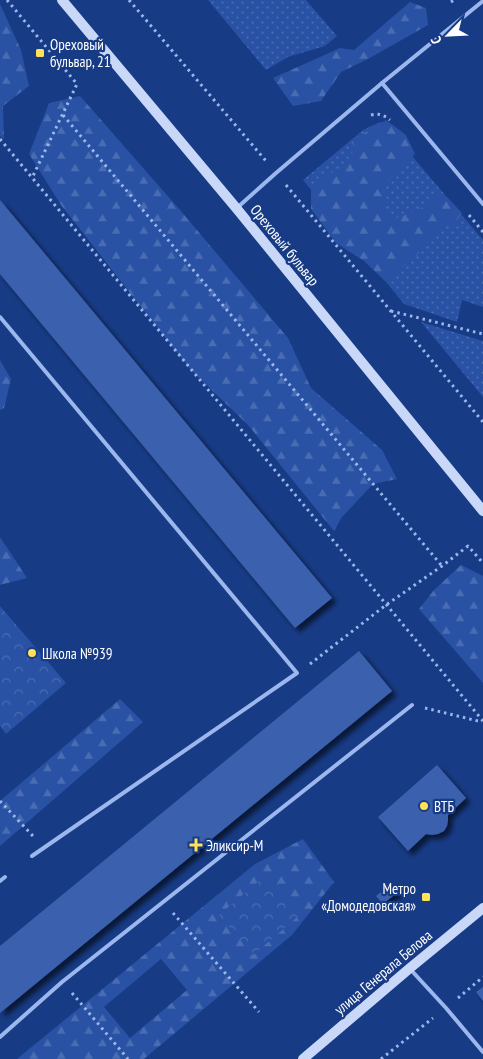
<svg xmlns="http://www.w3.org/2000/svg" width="483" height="1059" viewBox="0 0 483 1059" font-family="'PT Sans Narrow',sans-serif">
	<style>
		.grass { fill: url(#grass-dots) }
		.forest { fill: url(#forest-firs); fill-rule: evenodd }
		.park { fill: url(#park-crowns) }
		.building { fill: #3b61ad; filter: url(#shadow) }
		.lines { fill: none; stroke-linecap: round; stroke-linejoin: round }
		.path { stroke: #9cb7ed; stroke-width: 3; stroke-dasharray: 2.5 4; stroke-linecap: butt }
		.lane { stroke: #9cb7ed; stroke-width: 4 }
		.secondary { stroke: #c9d8f9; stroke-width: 10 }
		.poi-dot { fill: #ffe258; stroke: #173b85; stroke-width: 2 }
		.labels { text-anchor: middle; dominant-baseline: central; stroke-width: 4.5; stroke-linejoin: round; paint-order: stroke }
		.poi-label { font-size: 15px; fill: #fff; stroke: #173b85; text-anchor: start }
		.street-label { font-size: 15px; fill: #fff; stroke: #173b85 }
	</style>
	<defs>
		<pattern id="grass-dots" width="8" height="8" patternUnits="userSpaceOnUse" patternTransform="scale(1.25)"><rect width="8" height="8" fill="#2952a4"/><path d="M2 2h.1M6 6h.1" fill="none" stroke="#496cb2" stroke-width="1.8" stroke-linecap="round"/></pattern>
		<pattern id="forest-firs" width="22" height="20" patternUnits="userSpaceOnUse" patternTransform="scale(1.25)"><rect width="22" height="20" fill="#2952a4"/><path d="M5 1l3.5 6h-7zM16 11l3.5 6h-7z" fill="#496cb2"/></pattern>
		<pattern id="park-crowns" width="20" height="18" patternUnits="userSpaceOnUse" patternTransform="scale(1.25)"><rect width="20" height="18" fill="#2952a4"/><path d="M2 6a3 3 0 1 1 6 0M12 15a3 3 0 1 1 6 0" fill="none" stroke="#496cb2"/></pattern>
		<filter id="shadow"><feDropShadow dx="4.5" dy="4.5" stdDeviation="2.5" flood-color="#0009"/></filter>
	</defs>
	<rect width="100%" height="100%" fill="#173b85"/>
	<!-- grass -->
	<g class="grass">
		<polygon points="208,0 306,0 337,36 325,46 288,57 266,70"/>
		<polygon points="380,122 386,125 483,240 483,307 462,300 457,322 404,304 303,180 363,130"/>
		<polygon points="421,322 483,341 483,397"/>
	</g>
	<!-- forest -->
	<g class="forest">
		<polygon points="410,2 426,8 428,25 368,59 341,72 321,101 293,106 273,78 340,48 354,50"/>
		<polygon points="0,4 21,50 29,86 3,106 4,139 0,136"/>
		<polygon points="80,96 180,210 288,338 311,388 382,450 397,479 373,484 342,517 334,531 248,425 190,369 61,205 29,154 49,103"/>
		<polygon points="386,120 406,135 415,154 391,177 383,189 387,214 397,218 420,209 437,196 448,198 462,213 454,223 439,230 416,256 385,281 364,261 336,243 311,209 311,187 341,167 351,163 354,139"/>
		<polygon points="0,360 11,379 4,408 0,410"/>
		<polygon points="0,537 27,578 0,585"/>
		<polygon points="461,565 483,576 483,683 419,609 434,590"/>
		<polygon points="120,699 143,722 0,846 0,801"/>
		<path d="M303 839 334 882 292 935 144 1059H17L255 864ZM161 959 187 990 130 1038 104 1007Z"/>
	</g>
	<!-- park -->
	<g class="park">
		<polygon points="0,606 66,683 6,734 0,726"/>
		<polygon points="268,873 302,913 253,955 219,915"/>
	</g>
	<!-- building -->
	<g class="building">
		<polygon points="0,200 332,598 295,628 0,274"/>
		<polygon points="359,651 392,691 0,1013 0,946"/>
		<polygon points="437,765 466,798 448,815 448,820 447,826 444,831 438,834 432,835 426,834 408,851 378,817"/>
		<polygon points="392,883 399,891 383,904 376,896"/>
		<polygon points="483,987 483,1001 476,992"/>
	</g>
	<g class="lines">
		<!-- path -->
		<g class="path">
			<polyline points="7,0 77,84 32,178"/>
			<polyline points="129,0 266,161"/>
			<polyline points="451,2 454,0"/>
			<polyline points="63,115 442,566"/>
			<path d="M371 115C379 113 384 115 390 120"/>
			<polyline points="0,139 483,721"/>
			<polyline points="286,185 483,422"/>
			<polyline points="469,215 483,232"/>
			<polyline points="391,311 483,334"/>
			<polyline points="310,664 386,605 442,566 468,546 483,563"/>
			<polyline points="425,708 482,722"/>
			<polyline points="0,801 33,836"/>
			<polyline points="173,913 259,1012"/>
			<polyline points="72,993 128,1059"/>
			<polyline points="458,998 483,977"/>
			<polyline points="381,1059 433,1018"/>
		</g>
		<!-- lane -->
		<g class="lane">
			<polyline points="382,83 483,204"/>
			<polyline points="238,207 276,173 382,83 483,1"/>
			<polyline points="0,317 297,673 32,856"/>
			<polyline points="0,881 5,877"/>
			<polyline points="411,970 446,1008 483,1052"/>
			<polyline points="0,1037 62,982 412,705"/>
		</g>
		<!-- secondary -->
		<g class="secondary">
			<polyline points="62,0 237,209 483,511"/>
			<polyline points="303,1059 410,968 483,908"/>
		</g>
	</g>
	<!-- markers -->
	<g class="poi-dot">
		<rect x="35" y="48" width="10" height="10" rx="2.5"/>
		<circle cx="32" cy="653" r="5"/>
		<circle cx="424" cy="806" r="5"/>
		<path d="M193.5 837.5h5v5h5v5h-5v5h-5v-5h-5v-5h5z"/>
		<rect x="421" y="892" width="10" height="10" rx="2.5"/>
	</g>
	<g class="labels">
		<!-- poi labels -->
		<g class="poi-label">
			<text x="50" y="44">Ореховый<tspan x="50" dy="17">бульвар, 21</tspan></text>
			<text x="42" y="653">Школа №939</text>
			<text x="434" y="806">ВТБ</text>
			<text x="206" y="845">Эликсир-М</text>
			<text x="416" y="888" text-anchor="end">Метро<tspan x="416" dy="17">«Домодедовская»</tspan></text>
		</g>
		<!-- street labels -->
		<g class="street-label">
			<text transform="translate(285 245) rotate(51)">Ореховый бульвар</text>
			<text transform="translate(383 972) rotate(-40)">улица Генерала Белова</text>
		</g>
	</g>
	<!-- north arrow -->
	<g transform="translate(448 35) rotate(246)" stroke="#173b85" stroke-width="4" paint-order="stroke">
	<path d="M0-4L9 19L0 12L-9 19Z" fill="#ffffff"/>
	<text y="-8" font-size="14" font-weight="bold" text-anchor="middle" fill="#ffffff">С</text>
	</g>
</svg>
